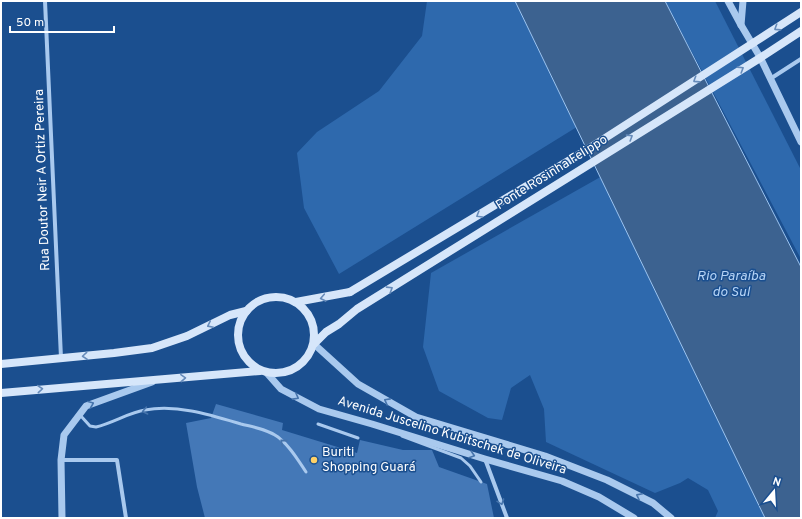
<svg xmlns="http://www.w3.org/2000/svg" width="802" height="519" viewBox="0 0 802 519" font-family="Overpass,sans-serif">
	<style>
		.green { fill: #2e69ad }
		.water { fill: #3c6290; stroke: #9cc4f0 }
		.building { fill: #4478b7 }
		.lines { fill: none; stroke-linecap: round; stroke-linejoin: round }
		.service { stroke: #a9c9ee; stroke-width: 3 }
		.minor { stroke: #a9c9ee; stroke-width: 4 }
		.tertiary { stroke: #a9c9ee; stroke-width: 7 }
		.secondary { stroke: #d6e6fa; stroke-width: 8 }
		.secondary-bridge { stroke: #d6e6fa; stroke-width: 8 }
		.oneway { stroke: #668bba }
		.oneway2 { stroke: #4674ac }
		.poi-dot { fill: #ffd166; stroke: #1b4f8f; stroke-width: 1.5 }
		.labels { text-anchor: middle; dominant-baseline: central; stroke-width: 3; stroke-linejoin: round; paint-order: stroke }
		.street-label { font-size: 13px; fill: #fff; stroke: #1b4f8f }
		.poi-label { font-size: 13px; fill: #fff; stroke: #1b4f8f; text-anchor: start }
		.water-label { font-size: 14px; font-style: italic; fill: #b5d3f5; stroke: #1b4f8f }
	</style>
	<rect width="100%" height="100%" fill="#1b4f8f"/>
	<!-- green -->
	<g class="green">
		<polygon points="427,1 518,1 593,117 339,274 304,208 297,153 317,132 379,91 422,36"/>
		<polygon points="665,1 715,1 801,170 801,259"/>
		<polygon points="611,171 780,518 715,518 718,511 708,490 688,478 680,483 655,493 546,442 544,409 530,375 511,388 502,420 488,418 439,391 423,347 431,273"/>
	</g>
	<!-- water -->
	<polygon class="water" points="515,1 665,1 801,267 801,518 765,518"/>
	<!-- building -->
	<polygon class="building" points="216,404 283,423 282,430 357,453 360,440 403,450 432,450 439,467 487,484 494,518 205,518 197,487 186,423 211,418"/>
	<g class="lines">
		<!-- service -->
		<g class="service">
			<path d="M80 415 90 426 96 427C113 423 130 412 145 410 177 404 211 415 241 424 253 427 267 429 278 437 290 446 298 460 306 472"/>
			<polyline points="318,424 358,438"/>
			<polyline points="402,436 461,458 470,466 481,482"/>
		</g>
		<!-- minor -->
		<g class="minor">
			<polyline points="45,1 61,358"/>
			<polyline points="770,79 801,59"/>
			<polyline points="485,459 507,518"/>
			<polyline points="61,460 117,460 126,518"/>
		</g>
		<!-- tertiary -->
		<g class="tertiary">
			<polyline points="728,1 741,25 760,57 801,142"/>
			<polyline points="741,25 743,1"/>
			<polyline points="314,344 358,384 416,417 545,456 607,480 653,503 671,518"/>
			<polyline points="266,372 281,389 319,409 372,424 485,459 562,481 599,497 634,518"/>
			<polyline points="62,518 61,460 64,435 86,406 152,382"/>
		</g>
		<!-- secondary -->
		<g class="secondary">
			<polyline points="753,43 801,12"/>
			<circle cx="276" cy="335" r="38"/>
			<polyline points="296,302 350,292"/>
			<polyline points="314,344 326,332 339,324 357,309 760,58"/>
			<polyline points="1,364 114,353 152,348 187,336 230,315 246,311"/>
			<polyline points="1,393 260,371"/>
		</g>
		<!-- secondary-bridge -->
		<g class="secondary-bridge">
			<polyline points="760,58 801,31"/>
			<polyline points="350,292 585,151 753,43"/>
		</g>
	</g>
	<!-- one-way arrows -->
	<defs><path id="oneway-chevron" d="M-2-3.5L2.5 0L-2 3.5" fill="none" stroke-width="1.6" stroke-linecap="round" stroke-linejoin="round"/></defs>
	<g class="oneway">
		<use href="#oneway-chevron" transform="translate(777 28) rotate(147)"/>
		<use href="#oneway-chevron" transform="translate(741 69) rotate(-32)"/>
		<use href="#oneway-chevron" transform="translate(696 80) rotate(147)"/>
		<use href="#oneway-chevron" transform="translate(630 137) rotate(-32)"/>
		<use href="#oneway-chevron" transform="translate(479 215) rotate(149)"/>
		<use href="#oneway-chevron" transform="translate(390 289) rotate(-32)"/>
		<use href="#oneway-chevron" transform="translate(323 298) rotate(169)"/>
		<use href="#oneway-chevron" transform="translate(210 325) rotate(154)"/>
		<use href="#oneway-chevron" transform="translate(85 356) rotate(175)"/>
		<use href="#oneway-chevron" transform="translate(183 378) rotate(-3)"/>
		<use href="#oneway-chevron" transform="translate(40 389) rotate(-5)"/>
	</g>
	<g class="oneway2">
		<use href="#oneway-chevron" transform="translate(296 397) rotate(28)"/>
		<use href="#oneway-chevron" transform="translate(387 401) rotate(-152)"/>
		<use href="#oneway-chevron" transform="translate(91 404) rotate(-23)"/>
		<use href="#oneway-chevron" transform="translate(145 411) rotate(168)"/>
		<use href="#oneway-chevron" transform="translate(283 442) rotate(-140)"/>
		<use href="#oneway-chevron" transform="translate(472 455) rotate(17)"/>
		<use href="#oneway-chevron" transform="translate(639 496) rotate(-153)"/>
		<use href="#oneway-chevron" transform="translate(501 502) rotate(70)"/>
	</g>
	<!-- markers -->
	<circle class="poi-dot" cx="314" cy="460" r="4"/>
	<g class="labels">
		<!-- street labels -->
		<g class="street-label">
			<text transform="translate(552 173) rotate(-32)">Ponte Rosinha Felippo</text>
			<text transform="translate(43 180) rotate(-92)">Rua Doutor Neir A Ortiz Pereira</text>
			<text transform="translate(452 436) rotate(17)">Avenida Juscelino Kubitschek de Oliveira</text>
		</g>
		<!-- poi labels -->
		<g class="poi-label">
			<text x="322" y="453">Buriti<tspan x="322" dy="15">Shopping Guará</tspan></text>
		</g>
		<!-- water labels -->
		<g class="water-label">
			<text x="731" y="276">Rio Paraíba<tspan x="731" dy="16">do Sul</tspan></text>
		</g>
	</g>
	<!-- border -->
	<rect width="802" height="519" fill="none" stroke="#ffffff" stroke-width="4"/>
	<!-- north arrow -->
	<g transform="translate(774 491) rotate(18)" stroke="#1b4f8f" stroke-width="3" paint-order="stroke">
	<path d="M0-3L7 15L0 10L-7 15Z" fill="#ffffff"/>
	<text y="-6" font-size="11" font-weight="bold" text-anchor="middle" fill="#ffffff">N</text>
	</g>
	<!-- scale -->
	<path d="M10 26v6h104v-6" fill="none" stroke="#ffffff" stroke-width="2"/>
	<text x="16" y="26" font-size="12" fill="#ffffff" stroke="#1b4f8f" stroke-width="3" paint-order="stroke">50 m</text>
</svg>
